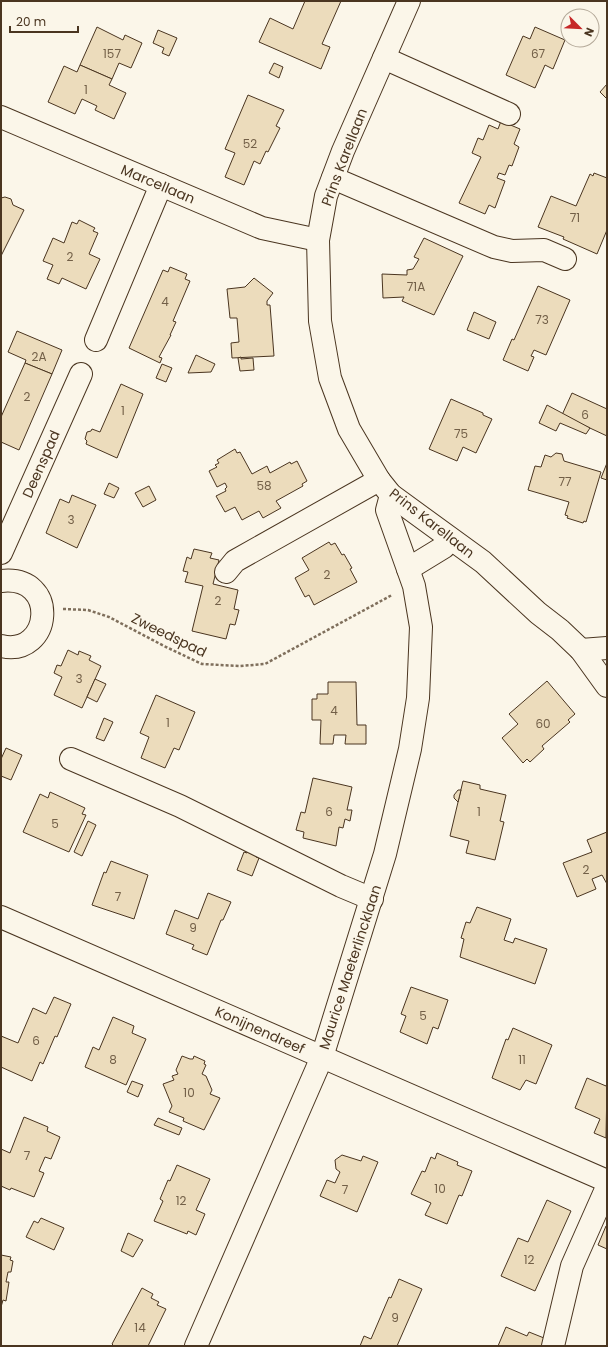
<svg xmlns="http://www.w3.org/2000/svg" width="608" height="1347" viewBox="0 0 608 1347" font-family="Poppins,sans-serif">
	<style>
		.building { fill: #ecdcbc; stroke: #4a3520 }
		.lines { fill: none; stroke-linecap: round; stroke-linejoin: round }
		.minor-casing { stroke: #4a3520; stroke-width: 24 }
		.path { stroke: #7f6f5c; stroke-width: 2.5; stroke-dasharray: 3 2; stroke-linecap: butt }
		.minor { stroke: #fbf6e9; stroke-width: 22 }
		.labels { text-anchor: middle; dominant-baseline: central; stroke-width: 3; stroke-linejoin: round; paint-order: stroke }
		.number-label { font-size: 12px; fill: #725f47 }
		.street-label { font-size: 14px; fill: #4a3520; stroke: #fbf6e9 }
	</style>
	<rect width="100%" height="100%" fill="#fbf6e9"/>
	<!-- building -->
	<g class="building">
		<polygon points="305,1 341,1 322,44 330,47 321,69 259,42 270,18 293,29"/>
		<polygon points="97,27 123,40 125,35 142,43 131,68 119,63 112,79 80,65"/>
		<polygon points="535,27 565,40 553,69 545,65 535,88 506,75 523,36 530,39"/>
		<polygon points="158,30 177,38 169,56 162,53 164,48 153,43"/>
		<polygon points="274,63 283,67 279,78 269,73"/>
		<polygon points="80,65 112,79 109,85 126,93 114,119 95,110 97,106 82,99 75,114 48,102 64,66 77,72"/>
		<polygon points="607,84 607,99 600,92"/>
		<polygon points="248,95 284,110 276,126 280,128 268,152 266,151 260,164 254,161 244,185 225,177 235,153 225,149"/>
		<polygon points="501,121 520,129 514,144 519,147 512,166 509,165 505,175 499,173 497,178 505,181 495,208 489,205 485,214 459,203 481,157 472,153 478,138 483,140 489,125 498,129"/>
		<polygon points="594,173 607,178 607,230 597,254 563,239 564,237 538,227 551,196 576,206 590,174 593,176"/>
		<polygon points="5,197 11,199 13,205 24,210 1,256 1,198"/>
		<polygon points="79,220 95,228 93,231 98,233 89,254 100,259 86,289 62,278 59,284 47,279 53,265 43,261 53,238 64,243 72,222 77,224"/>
		<polygon points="424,238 463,256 434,315 402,301 404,297 383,298 382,274 407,275 407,270 413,269 419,259 414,257"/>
		<polygon points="170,267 187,274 185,279 190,281 173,321 176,322 170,335 171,335 159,357 162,358 160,363 129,348 163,270 168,272"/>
		<polygon points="254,278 273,293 267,301 267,305 270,305 274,356 232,358 231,343 239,342 237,318 230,318 227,289 245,287"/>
		<polygon points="538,286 570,300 546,355 534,350 531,356 534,357 528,371 503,360 512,339 514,340"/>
		<polygon points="474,312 496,322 489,339 467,330"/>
		<polygon points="17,331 62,350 52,374 25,363 26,360 8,352"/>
		<polygon points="196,355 215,364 211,372 188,373"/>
		<polygon points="241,357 241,359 253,358 254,370 240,371 238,358"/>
		<polygon points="25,363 52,374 19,450 1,442 1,417"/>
		<polygon points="162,364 172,368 166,382 156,378"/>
		<polygon points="121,384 143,394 117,458 86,444 87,441 85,439 87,432 91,431 92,429 100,432"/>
		<polygon points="572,393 607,409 607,436 562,415"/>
		<polygon points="451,399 483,413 483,415 492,419 476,453 463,447 457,461 429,449"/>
		<polygon points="547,405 590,428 586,434 560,423 556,431 539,423"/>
		<polygon points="235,449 237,453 240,452 252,474 267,466 270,473 290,462 291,464 297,461 307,481 302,484 303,486 276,501 281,508 263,518 259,511 242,520 235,507 225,512 216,496 226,491 225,489 227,487 225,483 217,487 209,471 217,467 215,465 219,463 217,460"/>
		<polygon points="556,453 562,454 564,461 601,472 586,522 584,521 583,523 567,518 568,516 565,515 569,502 528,490 535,466 541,467 545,455 551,457"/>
		<polygon points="607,463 607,480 601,478"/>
		<polygon points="109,483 119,488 114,498 104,494"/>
		<polygon points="149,486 156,500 143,507 135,493"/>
		<polygon points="72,495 96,505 77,548 46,533 60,499 69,503"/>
		<polygon points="329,542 331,545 335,543 342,555 344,554 352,568 350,569 357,582 314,605 309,595 305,597 295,578 309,570 302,558"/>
		<polygon points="194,549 212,553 210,558 219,560 213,584 238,590 234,609 239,610 235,625 230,624 226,639 192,631 203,586 185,582 188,572 183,571 187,557 191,559"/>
		<polygon points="68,650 78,655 79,651 91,656 89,660 101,666 82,708 54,695 62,677 54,673 57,665 61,666"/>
		<polygon points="95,679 106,684 97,702 87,697"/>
		<polygon points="547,681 575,714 568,720 570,722 542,746 544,749 530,762 527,759 523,763 502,738 518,724 509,714"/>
		<polygon points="328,682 356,682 357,725 366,725 366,744 345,744 346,735 334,735 333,744 320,744 321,720 312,720 312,699 317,699 317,694 328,694"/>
		<polygon points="156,695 195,712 179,750 174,748 165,768 141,758 149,737 140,733"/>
		<polygon points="104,718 113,722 104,741 96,738"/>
		<polygon points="6,748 22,755 11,780 1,776 1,759"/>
		<polygon points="313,778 352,787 347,810 352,810 350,821 345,819 343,828 339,827 336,846 303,838 304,832 296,830 301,812 305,813"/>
		<polygon points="463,781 480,785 480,789 506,795 500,821 504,822 495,860 466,853 469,841 450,836"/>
		<polygon points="458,790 461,790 458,802 454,798 454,795"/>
		<polygon points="50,792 85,808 82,814 86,815 69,852 23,832 40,794 48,798"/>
		<polygon points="88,821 96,825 82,856 74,852"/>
		<polygon points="607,832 607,884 602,875 592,879 596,889 577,897 563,863 592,852 587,840"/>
		<polygon points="249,847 258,851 256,857 259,858 252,876 237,870 244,852 247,853"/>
		<polygon points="111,861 148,875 134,919 92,905 104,872 106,873"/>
		<polygon points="208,893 231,902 223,920 221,920 207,955 192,949 194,945 166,934 175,910 198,919"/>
		<polygon points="477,907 511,919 504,940 513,943 515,938 547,949 535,984 460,957 464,939 461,938 466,922 470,923"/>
		<polygon points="411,987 448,1000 438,1029 433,1027 427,1044 400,1032 406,1016 401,1014"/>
		<polygon points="54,997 71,1004 57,1037 55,1036 43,1064 40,1062 32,1081 1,1067 1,1036 18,1043 33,1008 46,1014"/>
		<polygon points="113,1017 134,1026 132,1033 146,1039 126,1085 85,1067 93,1047 99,1050"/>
		<polygon points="513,1028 552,1045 536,1084 526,1080 520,1090 492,1078 506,1039 508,1040"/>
		<polygon points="182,1056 190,1059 193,1059 194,1056 205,1061 204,1064 206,1065 202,1074 206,1076 212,1090 210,1094 220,1098 204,1130 183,1121 184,1118 169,1112 172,1106 163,1084 174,1080 172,1076 178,1074 176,1070"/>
		<polygon points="587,1078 606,1086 607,1083 606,1138 594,1133 600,1119 575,1108"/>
		<polygon points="132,1081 143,1085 138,1097 127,1092"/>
		<polygon points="24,1117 48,1127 47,1131 60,1137 51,1159 45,1157 39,1171 44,1173 34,1197 11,1188 10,1190 1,1186 1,1149 10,1153"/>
		<polygon points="158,1118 182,1128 179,1135 154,1125"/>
		<polygon points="437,1153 458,1162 457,1165 472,1171 462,1196 459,1195 447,1224 425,1215 431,1203 411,1194 422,1171 425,1172 431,1157 435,1159"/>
		<polygon points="342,1155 361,1161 363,1156 378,1162 357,1212 320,1196 327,1180 335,1183 340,1172 336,1169 335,1160"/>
		<polygon points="177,1165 210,1179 196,1210 205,1214 196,1235 188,1231 187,1234 154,1221 163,1201 160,1199 168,1180 170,1181"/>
		<polygon points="547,1200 571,1211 535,1291 501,1276 518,1238 528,1242"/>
		<polygon points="41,1218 64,1228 54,1250 26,1237 34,1221 38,1223"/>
		<polygon points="606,1226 607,1227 607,1249 598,1245"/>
		<polygon points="128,1233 143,1240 133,1257 121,1251"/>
		<polygon points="1,1255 11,1257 10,1260 13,1261 11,1272 8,1272 6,1282 9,1282 6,1301 3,1300 1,1307"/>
		<polygon points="399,1279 422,1289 397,1346 360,1346 364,1336 371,1339 389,1297 391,1298"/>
		<polygon points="142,1288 153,1294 151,1298 159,1302 157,1305 166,1309 148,1346 114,1346 112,1344"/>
		<polygon points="506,1327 527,1336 529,1332 549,1340 547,1346 498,1346"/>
	</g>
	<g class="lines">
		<defs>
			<g id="minor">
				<polyline points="409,1 343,151 326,196 318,240 320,321 330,378 349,429 379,480 391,495 483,562 538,613 560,630 581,650 607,686"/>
				<polyline points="384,58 509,114"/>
				<polyline points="1,117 262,228 318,240"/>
				<polyline points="333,178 494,247 512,251 544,250 565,259"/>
				<polyline points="96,340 161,185"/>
				<polyline points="1,553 81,374"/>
				<polyline points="408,569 444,547 450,539"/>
				<polyline points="226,572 235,561 379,480"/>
				<path d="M1 581C60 574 52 658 1 646"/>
				<polyline points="581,650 607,648"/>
				<polyline points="71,759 180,806 341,886 372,899"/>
				<polyline points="1,917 607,1181"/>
				<polyline points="196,1346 322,1057 385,854 410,749 418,698 421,627 414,586 387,510 391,495"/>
				<polyline points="553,1346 572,1266 607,1187"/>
			</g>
		</defs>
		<!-- minor casing -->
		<use href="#minor" class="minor-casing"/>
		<!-- path -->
		<polyline class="path" points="63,609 88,610 109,617 166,647 202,664 240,666 265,664 392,595"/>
		<!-- minor -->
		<use href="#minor" class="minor"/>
	</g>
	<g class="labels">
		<!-- number labels -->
		<g class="number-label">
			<text x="112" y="53">157</text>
			<text x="538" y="53">67</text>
			<text x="86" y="89">1</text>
			<text x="250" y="143">52</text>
			<text x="575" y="217">71</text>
			<text x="70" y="256">2</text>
			<text x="416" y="286">71A</text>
			<text x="165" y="301">4</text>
			<text x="542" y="319">73</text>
			<text x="39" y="356">2A</text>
			<text x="27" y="396">2</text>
			<text x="123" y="410">1</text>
			<text x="585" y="414">6</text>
			<text x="461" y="433">75</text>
			<text x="565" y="481">77</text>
			<text x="264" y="485">58</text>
			<text x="71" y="519">3</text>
			<text x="327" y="574">2</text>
			<text x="218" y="600">2</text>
			<text x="79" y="678">3</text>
			<text x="334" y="710">4</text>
			<text x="168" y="722">1</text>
			<text x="543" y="723">60</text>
			<text x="329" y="811">6</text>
			<text x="479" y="811">1</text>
			<text x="55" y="823">5</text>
			<text x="586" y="869">2</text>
			<text x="118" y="896">7</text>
			<text x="193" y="927">9</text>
			<text x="423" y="1015">5</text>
			<text x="36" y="1040">6</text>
			<text x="113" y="1059">8</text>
			<text x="522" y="1059">11</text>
			<text x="189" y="1092">10</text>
			<text x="27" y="1155">7</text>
			<text x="440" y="1188">10</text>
			<text x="345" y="1189">7</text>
			<text x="181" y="1200">12</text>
			<text x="529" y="1259">12</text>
			<text x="395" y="1317">9</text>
			<text x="140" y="1327">14</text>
		</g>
		<!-- street labels -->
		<g class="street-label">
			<text transform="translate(344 157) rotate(-69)">Prins Karellaan</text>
			<text transform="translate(158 184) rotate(23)">Marcellaan</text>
			<text transform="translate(41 464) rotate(-66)">Deenspad</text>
			<text transform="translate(432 523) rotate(38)">Prins Karellaan</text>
			<text transform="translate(169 635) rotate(26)">Zweedspad</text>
			<text transform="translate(350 967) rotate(-72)">Maurice Maeterlincklaan</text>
			<text transform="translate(260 1030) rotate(24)">Konijnendreef</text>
		</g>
	</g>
	<!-- border -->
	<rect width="608" height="1347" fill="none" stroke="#4a3520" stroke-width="4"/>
	<!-- north arrow -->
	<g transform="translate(580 28) rotate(114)"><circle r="19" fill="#fbf6e9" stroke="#b4a999"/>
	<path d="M0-3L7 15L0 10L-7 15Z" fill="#c62828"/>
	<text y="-6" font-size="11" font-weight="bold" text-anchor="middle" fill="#4a3520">N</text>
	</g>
	<!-- scale -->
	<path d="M10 26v6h68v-6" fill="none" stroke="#4a3520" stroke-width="2"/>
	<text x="16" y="26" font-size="12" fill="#4a3520" stroke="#fbf6e9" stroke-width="3" paint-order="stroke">20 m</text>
</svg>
